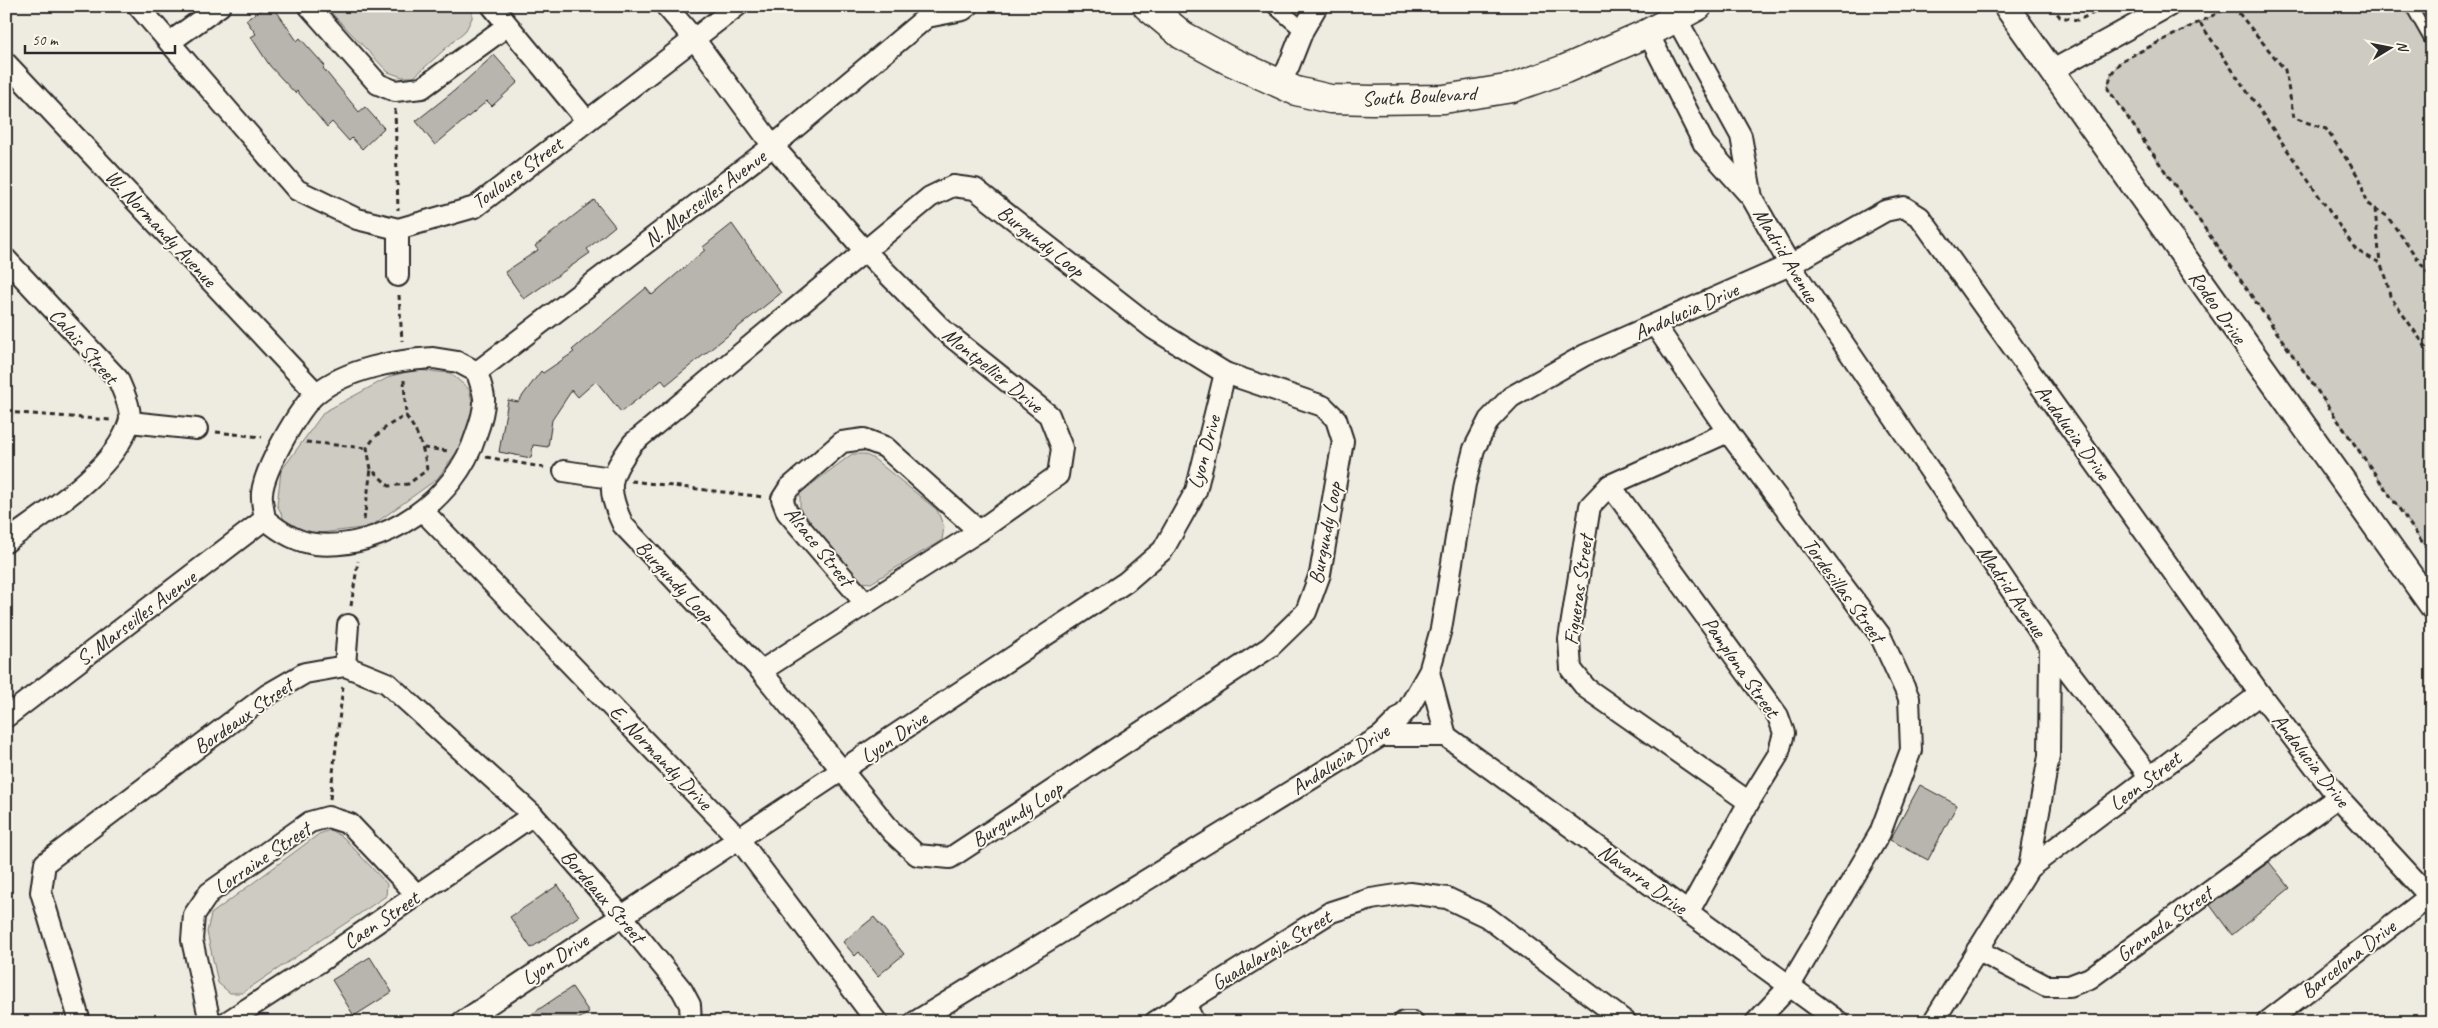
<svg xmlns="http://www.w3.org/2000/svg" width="2438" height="1028" viewBox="0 0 2438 1028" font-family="Caveat,sans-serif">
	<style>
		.green { fill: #cecbc2; stroke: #7c7b76 }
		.building { fill: #b8b5ae; stroke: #2b2b2b }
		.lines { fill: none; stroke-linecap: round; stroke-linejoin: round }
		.service-casing { stroke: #2b2b2b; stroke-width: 14 }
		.pedestrian-casing { stroke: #2b2b2b; stroke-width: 19 }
		.minor-casing { stroke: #2b2b2b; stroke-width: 24 }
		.tertiary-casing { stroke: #2b2b2b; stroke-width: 28 }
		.secondary-casing { stroke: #2b2b2b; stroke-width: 31 }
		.path { stroke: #2b2b2b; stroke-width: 3; stroke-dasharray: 5 4; stroke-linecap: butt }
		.service { stroke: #fbf7ec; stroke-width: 10 }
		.pedestrian { stroke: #fbf7ec; stroke-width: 15 }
		.minor { stroke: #fbf7ec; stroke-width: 20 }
		.tertiary { stroke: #fbf7ec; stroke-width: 24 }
		.secondary { stroke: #fbf7ec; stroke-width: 28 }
		.labels { text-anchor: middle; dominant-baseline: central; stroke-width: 4; stroke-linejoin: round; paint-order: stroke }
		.street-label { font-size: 21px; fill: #2b2b2b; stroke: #fbf7ec }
	</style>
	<rect width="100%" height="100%" fill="#eeebe0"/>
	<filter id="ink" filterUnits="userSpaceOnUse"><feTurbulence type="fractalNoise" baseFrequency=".02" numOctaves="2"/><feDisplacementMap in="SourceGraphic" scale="10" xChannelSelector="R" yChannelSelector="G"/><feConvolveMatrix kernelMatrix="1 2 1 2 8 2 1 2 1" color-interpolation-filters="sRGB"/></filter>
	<g filter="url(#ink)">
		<!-- green -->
		<g class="green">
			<polygon points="325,6 472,6 472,18 466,30 414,77 402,77 388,72"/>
			<polygon points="2232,6 2432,6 2432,556 2108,89 2111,74 2121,61"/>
			<polygon points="415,370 450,373 469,389 474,410 464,442 437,479 370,527 312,534 287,525 277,505 281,471 324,412 391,376"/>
			<polygon points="852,454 864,454 874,459 937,510 944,527 942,540 871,583 861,582 800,510 800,493"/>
			<polygon points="330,830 343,837 387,884 386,896 242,993 230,993 218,983 207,932 211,914 319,834"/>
		</g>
		<!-- building -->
		<g class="building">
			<polygon points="266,6 273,6 297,41 300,38 325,66 323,68 359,112 365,107 384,128 362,149 352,138 349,141 332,122 327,127 297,91 295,93 270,66 251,37 256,34 246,20"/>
			<polygon points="494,55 518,82 492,106 487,101 435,145 416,121 454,91"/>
			<polygon points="594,200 615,226 587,249 590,253 524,299 505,272 538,250 535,246"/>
			<polygon points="732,224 781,293 666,385 662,380 621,412 596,381 578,397 572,390 552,420 548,447 533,445 531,458 499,452 508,400 518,402 541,371 543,373 574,352 572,350 646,288 652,295 705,250 703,247"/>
			<polygon points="1920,785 1957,805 1928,860 1890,840"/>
			<polygon points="2269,862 2290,888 2232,935 2210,905"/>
			<polygon points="558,885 579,916 531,948 510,917"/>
			<polygon points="874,917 904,954 878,976 859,952 855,956 843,942"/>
			<polygon points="370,957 392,992 354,1016 332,980"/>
			<polygon points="572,987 589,1012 575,1022 520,1022"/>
		</g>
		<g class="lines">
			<defs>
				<polyline id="service" points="2411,6 2432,43"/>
				<polyline id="pedestrian" points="1275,6 1303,30"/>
				<g id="minor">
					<polyline points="138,6 297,190 357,219 398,229 475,207 737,6"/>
					<polyline points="309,6 378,84 395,91 422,88 507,26"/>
					<polyline points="492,6 587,121"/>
					<polyline points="666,6 695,40 773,146 865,251 943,330 1049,415 1062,448 1058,475 979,531 761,671"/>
					<polyline points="1676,18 1741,136 1752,198"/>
					<polyline points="1648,33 1704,144 1752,198 1790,265 2050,647 2049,756 2029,868 1933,1022"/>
					<polyline points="170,42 220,6"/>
					<polyline points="6,63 316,393"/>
					<polyline points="2051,71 2169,6"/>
					<polyline points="1278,84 1288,68 1303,30 1317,6"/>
					<path d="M953 186 975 189 1154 329 1225 373 1323 406 1336 419 1343 441 1320 574 1306 612 1270 647 950 858 917 855 893 833 761 671 623 525C605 486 609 477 633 443L930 197Z"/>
					<path d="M6 259 118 379C123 391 133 411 129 423 114 471 45 513 6 542"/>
					<polyline points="398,276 398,229"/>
					<polyline points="1655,325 1728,432 1880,635 1909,698 1911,750 1880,833 1789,987 1756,1022"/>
					<path d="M433 358 458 362 477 372C479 380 483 389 484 398 485 409 480 424 476 435 456 499 384 551 315 544 297 542 279 531 265 519 264 511 261 501 262 493 264 470 299 407 317 393 347 369 396 360 433 358Z"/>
					<polyline points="477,372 773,146 927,17 963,10 968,6"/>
					<polyline points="130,422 197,429"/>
					<polyline points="1728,432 1610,485 1590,506 1569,639 1571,669 1586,688 1749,802"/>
					<polyline points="564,471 611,478"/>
					<polyline points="1610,485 1778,716 1784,733 1778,755 1749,802 1688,913"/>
					<polyline points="423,511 738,838 877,1022"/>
					<polyline points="866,604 787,512 782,499 789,488 842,442 864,439 885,447 979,531"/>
					<polyline points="2050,647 2150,777"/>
					<polyline points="345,666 348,625"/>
					<polyline points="1429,672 1446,736"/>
					<polyline points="6,717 265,519"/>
					<polyline points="1381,736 1446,736"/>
					<polyline points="1446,736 1839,1022"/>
					<polyline points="2029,868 2260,694"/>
					<polyline points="1977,950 2046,986 2069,986 2090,978 2338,797"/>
					<polyline points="1184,1002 1194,1022"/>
					<polyline points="80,1022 41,892 45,863 267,695 305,673 345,666 387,683 533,815 621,915 682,990 690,1005 691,1022"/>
					<polyline points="210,1022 192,940 194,915 209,893 310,822 328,817 350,824 417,895"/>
					<polyline points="227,1022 318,963 533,815"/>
					<polyline points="462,1022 1126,582 1163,550 1196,491 1225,373"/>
					<polyline points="915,1022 1381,736 1408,709 1429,672 1441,629 1465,484 1474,449 1489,420 1511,397 1585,355 1790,265 1885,211 1904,207 1920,217 2260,694 2338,797 2432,899"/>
					<polyline points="1155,1022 1331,912 1371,899 1410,893 1447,898 1487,917 1626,1022"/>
					<polyline points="1404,1022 1413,1022"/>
					<polyline points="2267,1022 2429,897"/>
				</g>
				<polyline id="tertiary" points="2006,6 2432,606"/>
				<polyline id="secondary" points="1147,6 1182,35 1226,59 1296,91 1330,99 1372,100 1444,99 1512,88 1565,69 1648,33 1698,6"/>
			</defs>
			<!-- service casing -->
			<use href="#service" class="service-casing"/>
			<!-- pedestrian casing -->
			<use href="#pedestrian" class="pedestrian-casing"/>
			<!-- minor casing -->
			<use href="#minor" class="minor-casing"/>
			<!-- tertiary casing -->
			<use href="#tertiary" class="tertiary-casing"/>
			<!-- secondary casing -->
			<use href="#secondary" class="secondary-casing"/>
			<!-- path -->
			<g class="path">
				<polyline points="2052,6 2060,17 2078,20 2110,6"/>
				<polyline points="2232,6 2121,61 2111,74 2108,89 2432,556"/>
				<polyline points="2233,6 2285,70 2294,118 2326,129 2360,179 2366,203 2387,216 2432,279"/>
				<polyline points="2200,23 2356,250 2380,263 2386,277 2390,296 2432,356"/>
				<polyline points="395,109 398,210"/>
				<polyline points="2375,209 2380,263"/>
				<polyline points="399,295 402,341"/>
				<polyline points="404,380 406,416"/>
				<polyline points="6,412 110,420"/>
				<path d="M406 416C419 434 424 449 427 470L408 484 389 486 371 469 367 448C376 433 390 423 406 416Z"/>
				<polyline points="216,432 262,437"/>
				<polyline points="306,442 367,448"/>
				<polyline points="424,448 448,451"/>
				<polyline points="486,457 547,468"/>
				<polyline points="631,481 764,497"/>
				<polyline points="364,520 371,469"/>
				<polyline points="351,606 358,561"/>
				<polyline points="330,799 343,686"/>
			</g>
			<!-- service -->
			<use href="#service" class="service"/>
			<!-- pedestrian -->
			<use href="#pedestrian" class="pedestrian"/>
			<!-- minor -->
			<use href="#minor" class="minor"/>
			<!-- tertiary -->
			<use href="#tertiary" class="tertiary"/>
			<!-- secondary -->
			<use href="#secondary" class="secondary"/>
		</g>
	</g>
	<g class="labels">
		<!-- street labels -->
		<g class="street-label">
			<text transform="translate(1419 96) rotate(-3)">South Boulevard</text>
			<text transform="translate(517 173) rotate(-36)">Toulouse Street</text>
			<text transform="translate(705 198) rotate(-37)">N. Marseilles Avenue</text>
			<text transform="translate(161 228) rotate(47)">W. Normandy Avenue</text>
			<text transform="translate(1041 241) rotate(38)">Burgundy Loop</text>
			<text transform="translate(1786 255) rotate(59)">Madrid Avenue</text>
			<text transform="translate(2218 307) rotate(55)">Rodeo Drive</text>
			<text transform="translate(1686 311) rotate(-24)">Andalucia Drive</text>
			<text transform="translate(84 346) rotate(49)">Calais Street</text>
			<text transform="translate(993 370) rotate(39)">Montpellier Drive</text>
			<text transform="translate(2073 432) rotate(54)">Andalucia Drive</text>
			<text transform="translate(1204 452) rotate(-75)">Lyon Drive</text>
			<text transform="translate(1325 533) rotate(-79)">Burgundy Loop</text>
			<text transform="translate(819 546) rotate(51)">Alsace Street</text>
			<text transform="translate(675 581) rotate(47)">Burgundy Loop</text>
			<text transform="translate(1578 590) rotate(-82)">Figueras Street</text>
			<text transform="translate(1844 590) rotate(54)">Tordesillas Street</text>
			<text transform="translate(2012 591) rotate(56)">Madrid Avenue</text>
			<text transform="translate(136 618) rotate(-37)">S. Marseilles Avenue</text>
			<text transform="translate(1741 667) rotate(55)">Pamplona Street</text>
			<text transform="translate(243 716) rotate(-35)">Bordeaux Street</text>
			<text transform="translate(894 737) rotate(-34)">Lyon Drive</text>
			<text transform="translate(661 757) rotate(46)">E. Normandy Drive</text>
			<text transform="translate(1340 759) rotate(-33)">Andalucia Drive</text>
			<text transform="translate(2311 760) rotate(52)">Andalucia Drive</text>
			<text transform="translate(2145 781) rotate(-37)">Leon Street</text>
			<text transform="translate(1017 814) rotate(-33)">Burgundy Loop</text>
			<text transform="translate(262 858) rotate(-34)">Lorraine Street</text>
			<text transform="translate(1643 879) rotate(36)">Navarra Drive</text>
			<text transform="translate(603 896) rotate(49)">Bordeaux Street</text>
			<text transform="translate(381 920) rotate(-34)">Caen Street</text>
			<text transform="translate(2164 924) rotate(-36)">Granada Street</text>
			<text transform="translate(1271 950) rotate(-31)">Guadalaraja Street</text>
			<text transform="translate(555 959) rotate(-34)">Lyon Drive</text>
			<text transform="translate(2348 959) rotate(-38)">Barcelona Drive</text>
		</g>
	</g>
	<!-- margin -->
	<rect width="2438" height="1028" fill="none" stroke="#fbf7ec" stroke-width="25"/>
	<rect x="12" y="12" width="2413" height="1003" fill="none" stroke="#2b2b2b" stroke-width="2" filter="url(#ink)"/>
	<!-- north arrow -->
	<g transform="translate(2390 48) rotate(80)" stroke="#fbf7ec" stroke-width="4" paint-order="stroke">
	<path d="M0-4L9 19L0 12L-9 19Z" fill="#2b2b2b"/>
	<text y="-8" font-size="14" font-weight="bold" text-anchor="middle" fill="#2b2b2b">N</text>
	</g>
	<!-- scale -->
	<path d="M25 45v8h150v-8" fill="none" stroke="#2b2b2b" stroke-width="2.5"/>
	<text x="32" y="45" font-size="15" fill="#2b2b2b" stroke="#fbf7ec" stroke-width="4" paint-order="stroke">50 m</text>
</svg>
